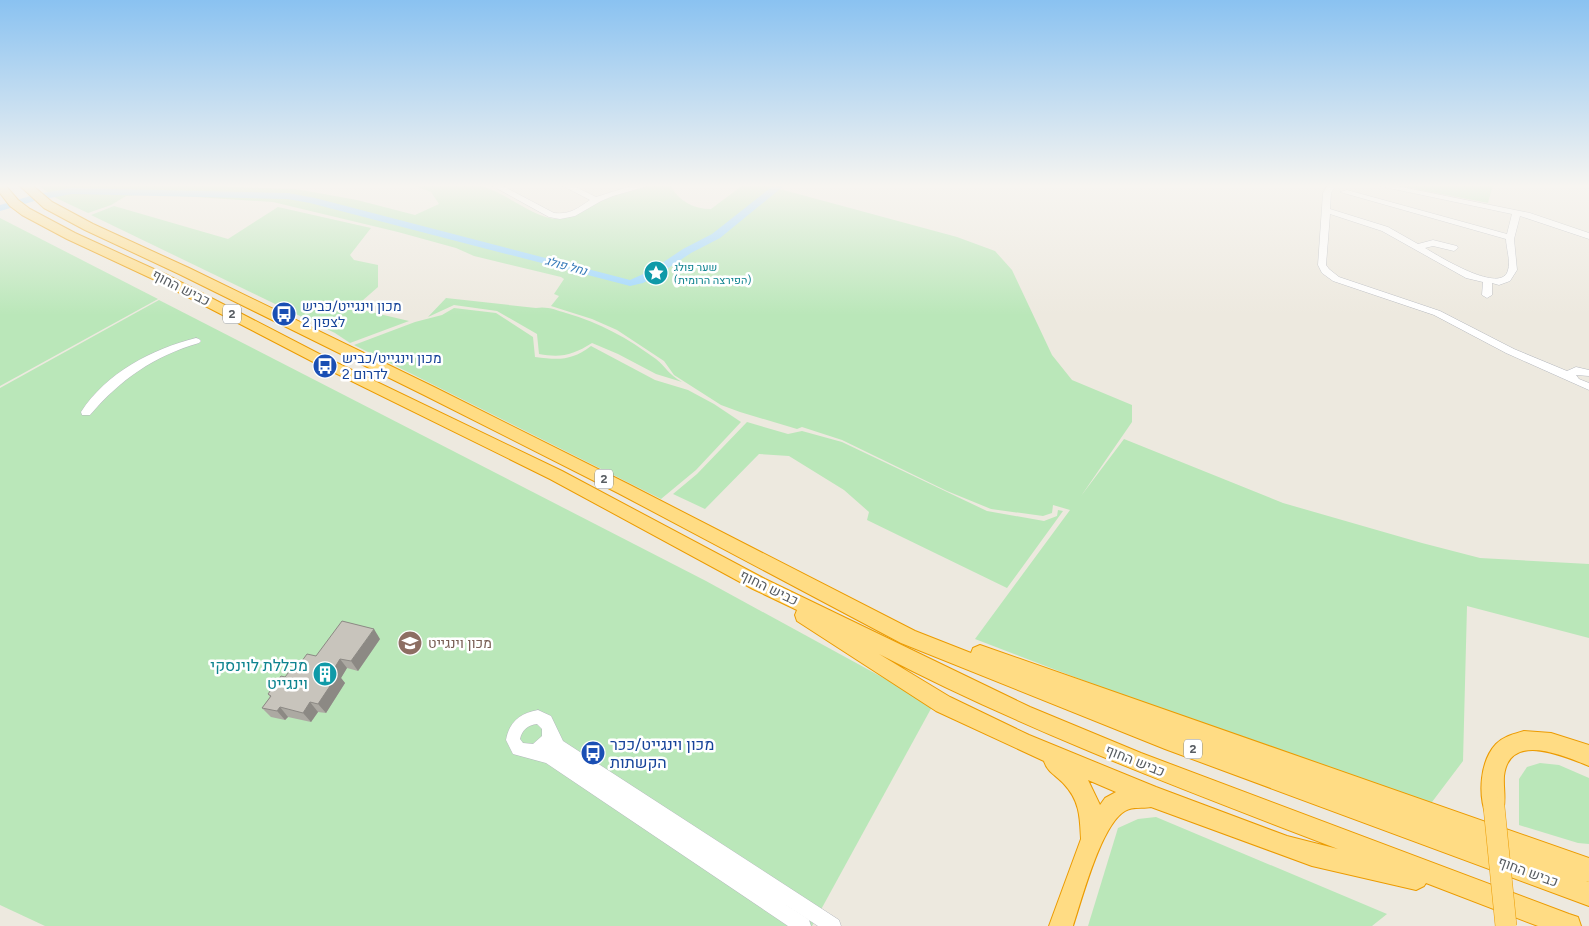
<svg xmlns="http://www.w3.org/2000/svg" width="1589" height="926" viewBox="0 0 1589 926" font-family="Figtree,Heebo,sans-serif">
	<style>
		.green { fill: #bae7b9 }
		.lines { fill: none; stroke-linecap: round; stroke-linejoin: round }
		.river { fill: #9dd7ff; fill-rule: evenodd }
		.minor-casing { stroke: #b5b8be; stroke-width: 1 }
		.highway-casing { stroke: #ec9b00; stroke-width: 2 }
		.minor { fill: #fff; fill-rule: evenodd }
		.highway { fill: #ffdc84; fill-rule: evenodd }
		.highway-bridge-casing { stroke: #ec9b00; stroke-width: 22; stroke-linecap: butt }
		.highway-bridge { stroke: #ffdc84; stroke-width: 21 }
		.wall { fill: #aca9a2 }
		.shaded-wall { fill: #8c8984 }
		.building { fill: #c8c4bc; stroke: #8c8984 }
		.labels { text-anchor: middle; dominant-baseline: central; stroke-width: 5; stroke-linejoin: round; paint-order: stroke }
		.far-culture-label { font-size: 11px; fill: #0d838f; stroke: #fff; text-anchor: start }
		.far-water-label { font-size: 12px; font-style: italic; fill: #3378b8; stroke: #fff }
		.shield { fill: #fff; stroke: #8a8e91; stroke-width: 1 }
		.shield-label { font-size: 12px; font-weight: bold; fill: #585d62 }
		.street-label { font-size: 14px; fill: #585d62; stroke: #fff }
		.transit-label { font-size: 14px; fill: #164399; stroke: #fff; text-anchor: start }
		.education-label { font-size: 14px; fill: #785e54; stroke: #fff; text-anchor: start }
		.near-culture-label { font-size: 16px; fill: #0d838f; stroke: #fff; text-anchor: end }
		.near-transit-label { font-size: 16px; fill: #164399; stroke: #fff; text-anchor: start }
	</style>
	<rect width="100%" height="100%" fill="#ede9df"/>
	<!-- green -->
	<g class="green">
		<path d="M37 185H179L296 189 357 200 415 215 439 204 431 192 412 185C429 185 467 182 481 186 506 192 533 219 558 219 573 219 583 208 596 202 617 191 647 185 670 185 679 201 693 209 711 209L743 185H765L957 237 995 251 1012 270 1052 355 1072 380 1132 405V422L1081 496 1124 439 1283 503 1422 543 1480 558 1589 564V638L1467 606 1463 761 1429 806 1329 774 975 639 1070 510 1053 505 1052 513 1043 516 991 509 947 491 842 440 802 427 797 429 740 412 721 405 674 375 664 361 617 330 592 319 551 306 559 296 554 294 564 279 561 277 474 256 456 248 398 232 273 202 150 194 126 196 111 205 88 213 56 198Z"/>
		<polygon points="1395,185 1493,185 1488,203"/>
		<polygon points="114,206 228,239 278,207 371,228 350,255 354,260 378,265 378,287 354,308 409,321 350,343 335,333 91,215"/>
		<polygon points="0,218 158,299 0,386"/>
		<path d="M446 298 536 308C547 306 556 310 566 313 601 323 627 338 656 359 666 367 669 375 682 382L656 374 618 354 592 343C573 355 561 358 539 354L537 334 497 311 454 305 428 317Z"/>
		<polygon points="159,300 706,581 933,705 812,926 45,926 0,905 0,388"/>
		<path d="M454 308 496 313 533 337 535 357C559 360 571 361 591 346L655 380 688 390 714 404 741 422 696 470 661 499 354 345 415 322 442 315Z"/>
		<polygon points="747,422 788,434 802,431 842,442 987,511 1044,521 1057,516 1058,510 1063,511 1007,588 867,520 869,512 844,490 789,456 759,454 705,509 673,494 697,474"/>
		<polygon points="1540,763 1559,765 1589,778 1589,844 1578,843 1519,825 1519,779 1527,767"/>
		<polygon points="1156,817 1387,914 1372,926 1088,926 1118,828 1138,819"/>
	</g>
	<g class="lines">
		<!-- river -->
		<polygon class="river" points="774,185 785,185 720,238 691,253 658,275 643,283 630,286 310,203 288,199 72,194 38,200 0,211 0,205 37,194 72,188 288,193 315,198 630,280 650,271 683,249 712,234"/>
		<defs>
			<g id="minor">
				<path d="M491 185H501L554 213C570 215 578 208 590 200L561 185H572L596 197 634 185H651L613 196 601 201 575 216 560 219 549 217Z"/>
				<path d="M1328 185H1336L1331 193 1330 209 1388 227 1418 244 1433 240 1457 246 1458 248 1454 251 1433 246 1425 248C1437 255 1502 296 1508 270 1511 262 1506 247 1506 239L1340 192 1347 190 1507 234 1512 214 1375 185H1392L1530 213 1589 233V239L1520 216 1514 239 1517 270 1510 281 1499 285 1492 283V295L1487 298 1482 295 1483 282 1466 278 1382 231 1330 214 1326 265 1329 269 1339 277 1440 311 1514 349 1567 371 1576 367 1589 370V376L1576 375 1579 379 1589 383V390L1506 353 1434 315 1333 281 1322 273 1318 265 1323 193Z"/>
				<path d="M196 338 199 339 201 341 199 343C154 356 121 379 90 415H82L81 412C106 373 152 349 196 338Z"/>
				<path d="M538 710 551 716 563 741 839 920 841 926H818L753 883 809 920 811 926H788L546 763 513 754 506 740C509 722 520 713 538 710ZM537 724 542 729V736L533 744 523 743 520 739C522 730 528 725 537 724Z"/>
			</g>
			<g id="highway">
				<path d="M0 185H5L18 200 30 209 75 233 167 275 329 359 562 471 765 579 1030 707 1141 753 1569 914 1578 917 1581 926H1538L1426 883 1424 886 1416 890 1312 866 1151 807C1143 809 1133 806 1125 811 1101 825 1082 899 1073 926H1049L1081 839C1080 818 1080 801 1064 784 1057 776 1047 772 1044 761L936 711 797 621 795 615 797 610 753 589 550 479 319 365 157 281 67 239 22 215 10 206 0 193ZM879 654C1027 731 1182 789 1338 849L1287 836 1156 787 1029 735 950 697ZM1088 780 1116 792 1105 798 1100 805Z"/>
				<polygon points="19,185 32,185 52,202 93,224 189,268 434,387 630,485 915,631 971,653 973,648 980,645 1589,858 1589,882 1185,736 1589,882 1589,906 1165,749 901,643 618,493 424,395 179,274 85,230 44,208"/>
				<path d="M1524 731 1551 733 1589 745V766C1564 756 1509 731 1504 776 1503 789 1507 802 1502 815L1494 818 1486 815C1478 794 1480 761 1496 744 1504 736 1514 734 1524 731Z"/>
			</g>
		</defs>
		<!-- minor casing -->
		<use href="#minor" class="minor-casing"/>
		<!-- highway casing -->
		<use href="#highway" class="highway-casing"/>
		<!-- minor -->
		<use href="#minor" class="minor"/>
		<!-- highway -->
		<use href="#highway" class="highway"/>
		<defs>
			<polyline id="highway-bridge" points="1494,807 1506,926"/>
		</defs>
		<!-- highway-bridge casing -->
		<use href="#highway-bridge" class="highway-bridge-casing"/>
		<!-- highway-bridge -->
		<use href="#highway-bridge" class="highway-bridge"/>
	</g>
	<!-- wall -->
	<polygon class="wall" points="380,639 358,671 347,668 341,678 345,683 326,713 318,712 311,722 288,717 285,720 271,717 262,708 270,697 268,694 285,677 296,669 316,656"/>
	<!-- shaded-wall -->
	<g class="shaded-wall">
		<polygon points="374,629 380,639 358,671 351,661"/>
		<polygon points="340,659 347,668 341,678 345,683 326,713 318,704 332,672"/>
		<polygon points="310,702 318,712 311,722 303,713"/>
		<polygon points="280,707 288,717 285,720 277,711"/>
	</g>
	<!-- building -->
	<polygon class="building" points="342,621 374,629 351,661 340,659 332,672 338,674 318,704 310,702 303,713 280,707 277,711 262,708 271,696 268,694 281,676 285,677 292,668 296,669 307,654 316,656"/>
	<!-- sky -->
	<linearGradient id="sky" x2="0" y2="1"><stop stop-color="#8ac2f1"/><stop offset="0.59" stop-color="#f7f5f1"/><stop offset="1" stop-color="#f7f5f1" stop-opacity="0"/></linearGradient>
	<rect width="1589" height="315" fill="url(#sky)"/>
	<!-- icons -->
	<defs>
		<symbol id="sight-disc" viewBox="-11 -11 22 22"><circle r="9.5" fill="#0f9aa8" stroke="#fff"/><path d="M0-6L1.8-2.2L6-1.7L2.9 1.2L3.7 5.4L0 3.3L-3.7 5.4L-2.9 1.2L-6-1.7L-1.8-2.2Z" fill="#fff"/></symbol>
		<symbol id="bus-disc" viewBox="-11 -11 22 22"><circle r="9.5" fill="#1a4fb4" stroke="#fff"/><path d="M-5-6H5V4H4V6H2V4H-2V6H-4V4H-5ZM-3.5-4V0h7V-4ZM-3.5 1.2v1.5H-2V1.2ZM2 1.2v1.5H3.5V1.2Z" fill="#fff"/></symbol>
		<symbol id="university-disc" viewBox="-11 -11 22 22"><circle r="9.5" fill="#8d6e63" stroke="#fff"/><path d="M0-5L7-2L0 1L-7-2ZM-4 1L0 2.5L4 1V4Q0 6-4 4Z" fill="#fff"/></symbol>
		<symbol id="building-disc" viewBox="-11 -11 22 22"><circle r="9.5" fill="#0f9aa8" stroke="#fff"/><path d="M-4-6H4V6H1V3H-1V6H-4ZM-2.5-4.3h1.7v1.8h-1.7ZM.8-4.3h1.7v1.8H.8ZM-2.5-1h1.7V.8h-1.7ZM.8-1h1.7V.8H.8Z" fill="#fff"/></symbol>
	</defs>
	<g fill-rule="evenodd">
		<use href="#sight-disc" x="642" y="259" width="28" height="28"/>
		<use href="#bus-disc" x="270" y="300" width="28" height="28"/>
		<use href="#bus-disc" x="311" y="352" width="28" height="28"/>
		<use href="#university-disc" x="396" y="629" width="28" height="28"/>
		<use href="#building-disc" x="311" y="660" width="28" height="28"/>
		<use href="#bus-disc" x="579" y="739" width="28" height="28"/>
	</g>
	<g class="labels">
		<!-- far-culture labels -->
		<g class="far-culture-label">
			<text x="674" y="267">שער פולג<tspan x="674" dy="13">(הפירצה הרומית)</tspan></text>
		</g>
		<!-- far-water labels -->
		<g class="far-water-label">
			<text transform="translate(566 266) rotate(15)">נחל פולג</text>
		</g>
		<!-- shield labels -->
		<g class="shield">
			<rect x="223" y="304.5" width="18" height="19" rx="4"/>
			<rect x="595" y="469.5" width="18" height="19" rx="4"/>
			<rect x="1184" y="739.5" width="18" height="19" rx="4"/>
		</g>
		<g class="shield-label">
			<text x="232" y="314">2</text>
			<text x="604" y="479">2</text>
			<text x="1193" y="749">2</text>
		</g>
		<!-- street labels -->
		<g class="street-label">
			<text transform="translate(181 288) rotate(27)">כביש החוף</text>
			<text transform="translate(769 588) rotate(26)">כביש החוף</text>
			<text transform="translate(1135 761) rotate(22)">כביש החוף</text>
			<text transform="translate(1528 872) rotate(20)">כביש החוף</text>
		</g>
		<!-- transit labels -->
		<g class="transit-label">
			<text x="302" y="306">מכון וינגייט/כביש<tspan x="302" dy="16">2 לצפון</tspan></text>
			<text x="342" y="358">מכון וינגייט/כביש<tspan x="342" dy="16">2 לדרום</tspan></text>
		</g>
		<!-- education labels -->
		<g class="education-label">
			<text x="428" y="643">מכון וינגייט</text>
		</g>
		<!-- near-culture labels -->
		<g class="near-culture-label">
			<text x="308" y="665">מכללת לוינסקי<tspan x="308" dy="18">וינגייט</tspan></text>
		</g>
		<!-- near-transit labels -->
		<g class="near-transit-label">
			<text x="610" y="744">מכון וינגייט/ככר<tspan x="610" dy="18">הקשתות</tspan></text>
		</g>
	</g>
</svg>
